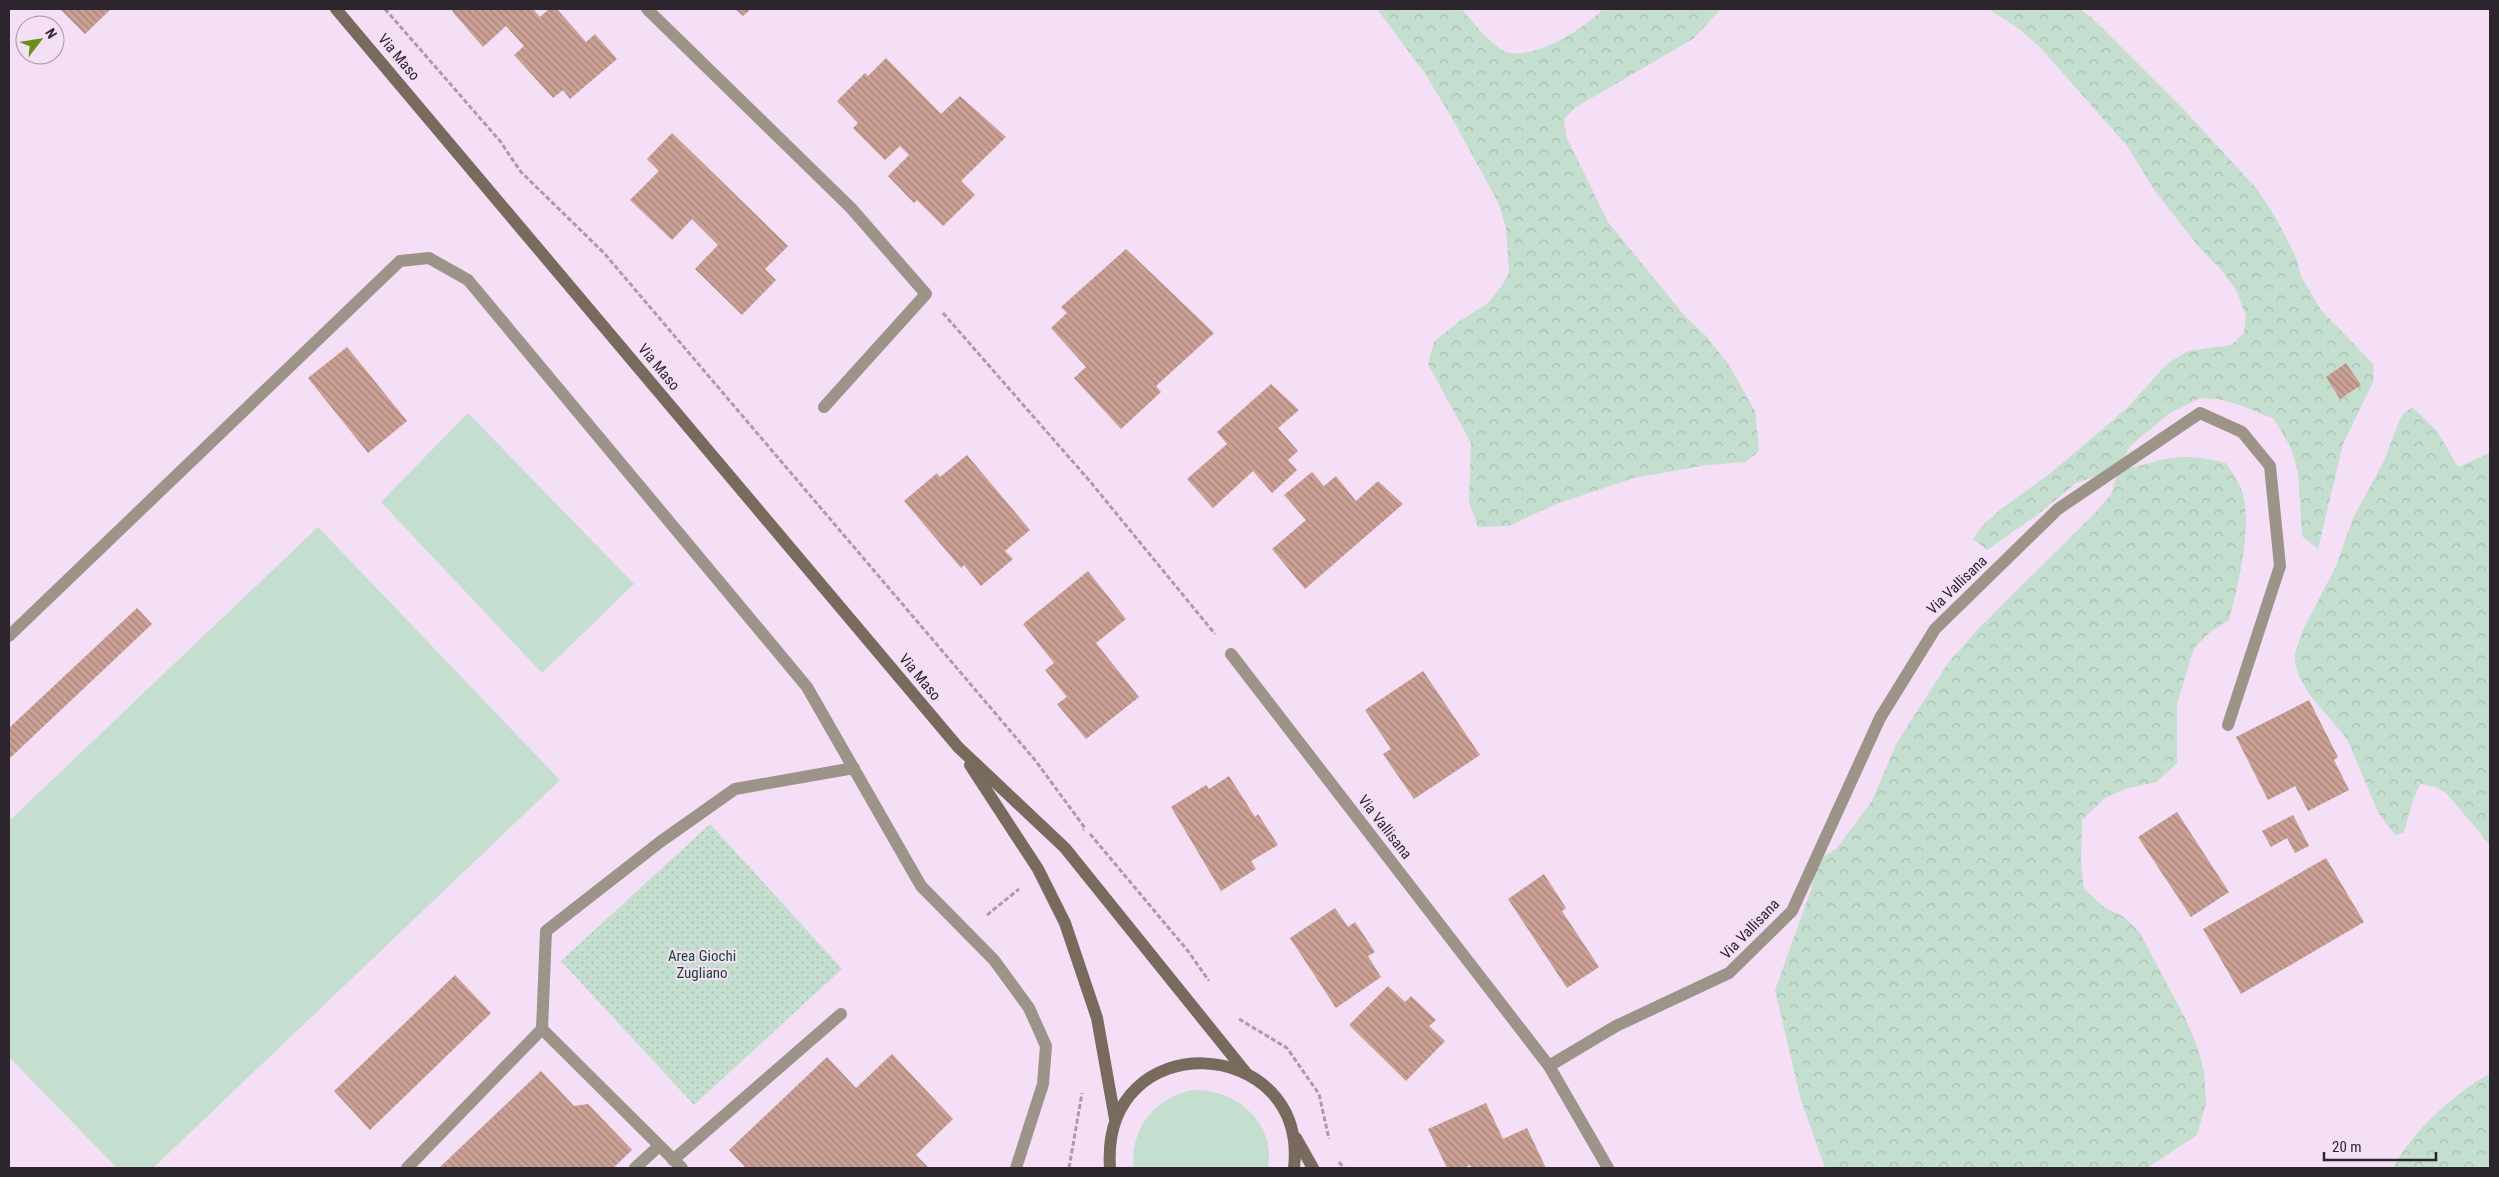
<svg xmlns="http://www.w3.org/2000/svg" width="2499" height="1177" viewBox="0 0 2499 1177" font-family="'Roboto Condensed',sans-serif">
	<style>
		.grass { fill: #c4decf }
		.forest { fill: url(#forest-crowns) }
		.park { fill: url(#park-dots) }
		.building { fill: url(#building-back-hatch) }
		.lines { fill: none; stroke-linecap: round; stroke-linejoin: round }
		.path { stroke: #ab9bae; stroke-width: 3; stroke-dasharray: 5 2.5; stroke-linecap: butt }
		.service { stroke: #9c9389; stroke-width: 12 }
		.minor { stroke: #9c9389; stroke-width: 12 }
		.secondary { stroke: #786a5d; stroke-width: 12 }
		.labels { text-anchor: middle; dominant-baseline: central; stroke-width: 4; stroke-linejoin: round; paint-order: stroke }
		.street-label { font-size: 15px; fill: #2d252e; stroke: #f4dff7 }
		.park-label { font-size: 15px; fill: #164730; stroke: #f4dff7 }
	</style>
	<defs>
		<pattern id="forest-crowns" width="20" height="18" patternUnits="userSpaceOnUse" patternTransform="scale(1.25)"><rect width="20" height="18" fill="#c4decf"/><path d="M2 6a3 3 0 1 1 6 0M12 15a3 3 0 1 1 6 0" fill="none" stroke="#a9beb2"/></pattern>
		<pattern id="park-dots" width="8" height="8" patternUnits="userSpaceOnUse" patternTransform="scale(1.25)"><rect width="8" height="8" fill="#c4decf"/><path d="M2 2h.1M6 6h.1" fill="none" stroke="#a9beb2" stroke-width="1.8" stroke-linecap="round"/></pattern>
		<pattern id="building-back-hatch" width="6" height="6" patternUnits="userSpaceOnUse" patternTransform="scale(1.25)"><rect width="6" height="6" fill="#cba095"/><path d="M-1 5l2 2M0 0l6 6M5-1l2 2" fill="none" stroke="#a5827a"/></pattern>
	</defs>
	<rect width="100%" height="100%" fill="#f4dff7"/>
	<!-- grass -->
	<g class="grass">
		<polygon points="468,413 634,584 542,673 381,502"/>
		<polygon points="318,527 560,780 153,1168 117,1168 9,1057 9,821"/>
		<path d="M1192 1090C1235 1088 1276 1122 1268 1168H1134C1129 1129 1155 1098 1192 1090Z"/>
	</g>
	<!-- forest -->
	<g class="forest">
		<path d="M1377 9H1462C1472 21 1495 51 1510 53 1540 57 1583 29 1603 9H1721L1693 39 1576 107 1564 119 1566 136 1608 222 1684 315 1706 336 1729 365 1755 411 1759 451 1746 462 1707 465 1634 478 1556 504 1509 526 1478 527 1469 502 1471 443 1428 364 1434 342 1458 322 1488 303 1501 287 1509 272 1506 228 1498 202 1452 118 1426 75Z"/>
		<path d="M1988 9H2080L2092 18 2185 111 2257 189 2276 218 2295 255 2302 278 2321 310 2374 365 2373 382 2343 444 2318 549 2302 536 2298 471 2290 446 2274 419 2240 405 2218 399 2200 398 2170 413 2130 446 2119 468C2138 469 2154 460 2172 458 2191 455 2209 459 2226 463 2234 475 2244 490 2245 505 2249 541 2238 586 2229 620L2210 632 2194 648 2177 704V763L2157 782 2128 788 2105 798 2082 820 2081 865 2084 889 2104 907 2124 917 2140 933 2185 1018 2198 1048 2204 1072 2206 1103 2197 1135 2147 1168H1825L1801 1100 1775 990 1811 890 1815 862 1836 849 1872 801 1896 744 1948 663 1980 627 2097 511 2111 494 2119 469 2076 483 2037 515 1987 550 1973 539 1983 525 2001 509 2052 472 2127 408 2168 363 2188 351 2231 345 2244 333 2246 316 2236 290 2223 272 2198 246 2155 191 2127 146 2040 47 2018 28Z"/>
		<path d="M2412 407 2437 431 2458 467 2490 453V845L2447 794 2436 787 2421 784C2413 794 2408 819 2404 833L2395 835 2379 814 2347 739 2309 694 2300 678 2295 662V654L2302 632 2336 566 2353 518 2384 461 2400 419 2405 412Z"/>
		<path d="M2490 1073V1168H2393C2414 1129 2452 1096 2490 1073Z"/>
	</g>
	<!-- park -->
	<polygon class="park" points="710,824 842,969 694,1105 561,961"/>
	<!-- building -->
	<g class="building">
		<polygon points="60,9 111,9 85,34"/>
		<polygon points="454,9 533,9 540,17 549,9 557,9 586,42 595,34 617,59 570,99 563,90 553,98 514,55 524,46 506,26 483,47 452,11"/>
		<polygon points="735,9 751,9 743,16"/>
		<polygon points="886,58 941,114 960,96 1006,137 961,181 975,195 943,226 917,200 914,203 888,176 909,155 900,146 885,160 853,128 858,123 837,101 865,73 868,76"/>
		<polygon points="672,133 788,246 765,269 776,280 742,315 695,269 718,245 692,219 672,240 630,200 659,171 647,159"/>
		<polygon points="1126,249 1214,333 1156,386 1161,392 1121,429 1074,378 1086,367 1051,328 1067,313 1061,307"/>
		<polygon points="347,347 407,421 368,453 308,378"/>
		<polygon points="2346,363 2361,385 2340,399 2326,377"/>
		<polygon points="1271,384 1299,410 1278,428 1298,451 1288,460 1297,470 1272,493 1253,471 1213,508 1187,479 1227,444 1217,432"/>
		<polygon points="967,455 1030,530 1005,551 1013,559 981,586 964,565 961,568 904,501 937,473 940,477"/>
		<polygon points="1312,472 1324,486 1336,476 1356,501 1378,481 1403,504 1305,589 1272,549 1306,520 1284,495"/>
		<polygon points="1088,571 1126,619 1096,643 1139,697 1086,739 1057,704 1067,697 1045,670 1054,663 1023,624"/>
		<polygon points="137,608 152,624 9,759 9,728"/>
		<polygon points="1423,671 1480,755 1414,799 1383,754 1391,749 1365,710"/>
		<polygon points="2309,700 2338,757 2334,760 2349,790 2308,811 2295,786 2268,800 2236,737"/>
		<polygon points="1229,776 1255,817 1258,814 1278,845 1251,861 1256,869 1221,891 1171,807 1206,785 1209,789"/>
		<polygon points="2177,812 2229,892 2191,917 2138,837"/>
		<polygon points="2293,815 2309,846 2295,853 2287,838 2271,847 2262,831"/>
		<polygon points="2326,858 2364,922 2241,994 2203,929"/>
		<polygon points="1544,874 1566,908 1562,911 1599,967 1567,988 1508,899"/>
		<polygon points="1335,908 1348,927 1355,922 1375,952 1368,956 1381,977 1336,1008 1290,938"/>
		<polygon points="455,975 491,1013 370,1130 334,1091"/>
		<polygon points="1388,986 1405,1002 1411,996 1436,1020 1429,1026 1445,1041 1406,1081 1349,1025"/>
		<polygon points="892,1054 953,1119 916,1155 929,1168 746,1168 729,1150 827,1057 856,1088"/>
		<polygon points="541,1071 574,1106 588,1104 632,1150 613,1168 439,1168"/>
		<polygon points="1486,1103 1503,1139 1527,1128 1546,1168 1471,1168 1470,1165 1464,1168 1447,1168 1428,1129"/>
	</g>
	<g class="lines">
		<!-- path -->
		<g class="path">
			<polyline points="385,9 500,141 521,172 604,253 1035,760 1085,828 1083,830"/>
			<polyline points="943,313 1088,479 1215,634"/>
			<polyline points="1090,834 1188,951 1209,981"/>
			<polyline points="987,915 1019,889"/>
			<polyline points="1239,1019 1287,1048 1319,1094 1329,1139"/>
			<polyline points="1339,1162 1344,1168"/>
			<polyline points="1069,1168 1082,1093"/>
		</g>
		<!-- service -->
		<g class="service">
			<polyline points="9,636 400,261 429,258 468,280 807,687 921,886 994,960 1029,1008 1046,1046 1043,1084 1016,1168"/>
			<polyline points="542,1029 682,1168"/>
			<polyline points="673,1160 841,1014"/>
			<polyline points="407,1168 542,1029 546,931 660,842 735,789 854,768"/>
			<polyline points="635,1168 659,1146"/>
		</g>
		<!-- minor -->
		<g class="minor">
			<polyline points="647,9 851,208 926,294 824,407"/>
			<polyline points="1231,654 1549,1066 1608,1168"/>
			<polyline points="1549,1066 1616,1026 1729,973 1792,911 1880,718 1935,629 2058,509 2200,413 2242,432 2270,466 2280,566 2228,725"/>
		</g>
		<!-- secondary -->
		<g class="secondary">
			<polyline points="336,9 958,747 1065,848 1247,1074"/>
			<polyline points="970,765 1038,869 1065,923 1097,1018 1115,1119"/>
			<polyline points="1296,1138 1313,1168"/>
			<path d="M1110 1168C1100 1023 1309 1034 1294 1168"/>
		</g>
	</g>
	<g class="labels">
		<!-- street labels -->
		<g class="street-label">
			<text transform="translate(399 57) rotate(50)">Via Maso</text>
			<text transform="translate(659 367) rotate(50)">Via Maso</text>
			<text transform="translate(1957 585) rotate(-44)">Via Vallisana</text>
			<text transform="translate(920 677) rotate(50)">Via Maso</text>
			<text transform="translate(1385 827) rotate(52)">Via Vallisana</text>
			<text transform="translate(1750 929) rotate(-46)">Via Vallisana</text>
		</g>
		<!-- park labels -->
		<g class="park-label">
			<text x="702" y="956">Area Giochi<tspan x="702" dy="17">Zugliano</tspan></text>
		</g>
	</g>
	<!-- border -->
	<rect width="2499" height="1177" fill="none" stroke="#2d252e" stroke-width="20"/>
	<!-- north arrow -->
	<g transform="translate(40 40) rotate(59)"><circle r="24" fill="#f4dff7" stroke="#a495a7"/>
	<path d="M0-4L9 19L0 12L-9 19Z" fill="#698f1b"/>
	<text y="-8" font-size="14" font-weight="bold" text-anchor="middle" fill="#2d252e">N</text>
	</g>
	<!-- scale -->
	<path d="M2324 1152v8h112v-8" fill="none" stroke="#2d252e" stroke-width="2.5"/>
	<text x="2332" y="1152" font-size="15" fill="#2d252e" stroke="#f4dff7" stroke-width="4" paint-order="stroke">20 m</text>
</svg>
